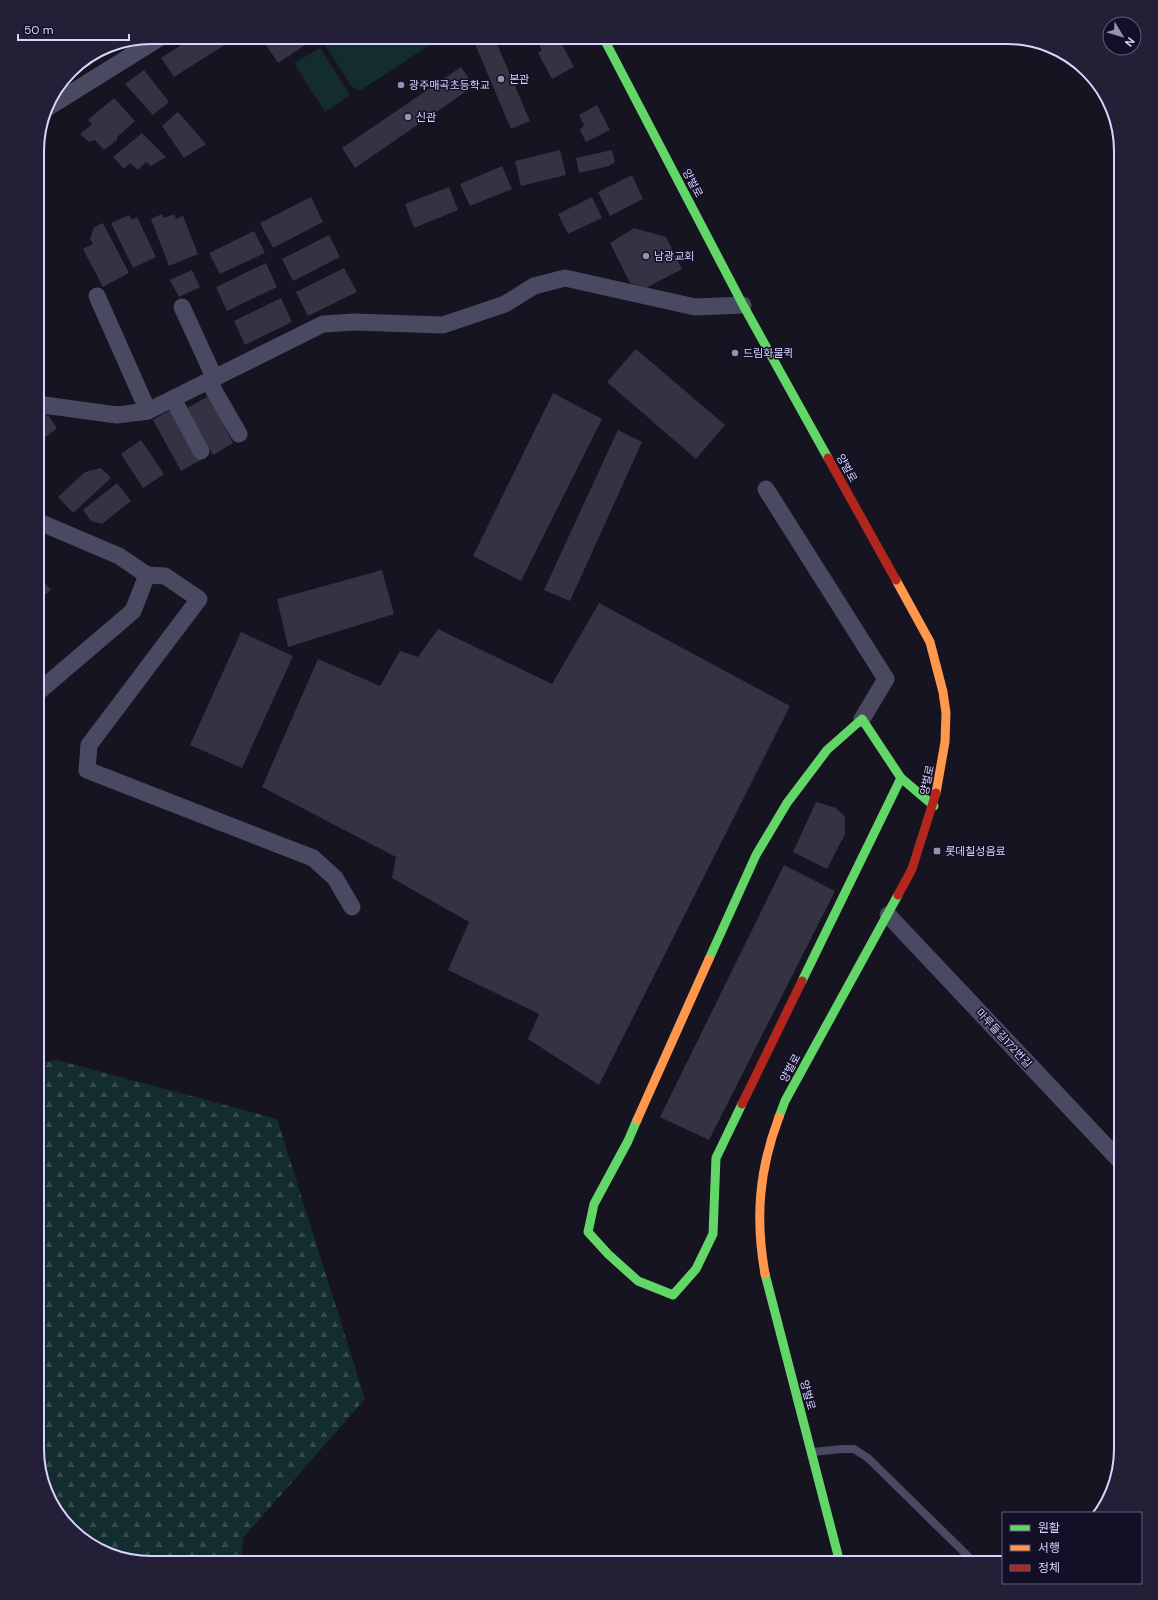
<svg xmlns="http://www.w3.org/2000/svg" width="1158" height="1600" viewBox="0 0 1158 1600" font-family="'DM Sans','Noto Sans KR',sans-serif">
	<style>
		.forest { fill: url(#forest-firs) }
		.park { fill: #132c2d }
		.building { fill: #343243 }
		.lines { fill: none; stroke-linecap: round; stroke-linejoin: round }
		.street-tunnel { stroke: #333142; stroke-width: 17; stroke-dasharray: 17 8; stroke-linecap: butt }
		.lane { stroke: #4a4962; stroke-width: 8 }
		.street { stroke: #4a4962; stroke-width: 17 }
		.fast { stroke: #63d668; stroke-width: 9 }
		.slow { stroke: #ff974d; stroke-width: 9 }
		.jam { stroke: #b3261e; stroke-width: 9 }
		.poi-dot { fill: #9591b1; stroke: #130f26; stroke-width: 1.5 }
		.labels { text-anchor: middle; dominant-baseline: central; stroke-width: 3; stroke-linejoin: round; paint-order: stroke }
		.poi-label { font-size: 11px; fill: #d9d4ff; stroke: #130f26; text-anchor: start }
		.street-label { font-size: 11px; fill: #d9d4ff; stroke: #130f26 }
		.rim { fill: none; stroke: #d9d4ff; stroke-width: 2 }
	</style>
	<defs>
		<pattern id="forest-firs" width="22" height="20" patternUnits="userSpaceOnUse"><rect width="22" height="20" fill="#132c2d"/><path d="M5 1l3.5 6h-7zM16 11l3.5 6h-7z" fill="#354a4c"/></pattern>
	</defs>
	<rect width="100%" height="100%" fill="#161421"/>
	<!-- forest -->
	<polygon class="forest" points="57,1060 277,1119 365,1399 243,1538 241,1563 144,1563 94,1548 52,1506 37,1449 37,1063"/>
	<!-- park -->
	<g class="park">
		<polygon points="320,37 439,37 433,43 361,90 352,87"/>
		<polygon points="320,48 350,95 325,112 294,63"/>
	</g>
	<!-- building -->
	<g class="building">
		<polygon points="194,37 233,37 234,39 174,77 161,58"/>
		<polygon points="261,37 307,37 310,42 278,63"/>
		<polygon points="472,37 494,37 530,121 511,129"/>
		<polygon points="529,37 558,37 574,67 552,79 538,53 542,50 538,43 533,46"/>
		<polygon points="90,56 93,62 74,73 72,70 76,65"/>
		<polygon points="461,67 474,86 355,168 342,148"/>
		<polygon points="144,70 169,102 153,115 125,84"/>
		<polygon points="114,98 135,121 117,137 117,140 104,150 95,140 89,142 80,134 92,124 88,120"/>
		<polygon points="597,105 610,130 586,142 580,130 584,125 579,115"/>
		<polygon points="178,112 206,144 184,158 162,126"/>
		<polygon points="142,133 166,157 151,166 146,162 138,170 130,163 124,169 113,157"/>
		<polygon points="560,150 566,175 521,186 515,161"/>
		<polygon points="612,150 615,162 609,166 579,173 576,158"/>
		<polygon points="502,166 512,189 470,206 460,184"/>
		<polygon points="632,175 643,199 610,216 598,192"/>
		<polygon points="449,187 458,210 414,228 405,204"/>
		<polygon points="311,197 323,222 273,248 260,223"/>
		<polygon points="592,197 602,218 568,234 558,214"/>
		<polygon points="162,214 164,218 174,214 176,219 183,216 198,254 169,266 151,219"/>
		<polygon points="129,215 132,220 137,217 156,257 133,268 111,223"/>
		<polygon points="103,223 129,273 103,287 83,249 93,244 90,239 94,227"/>
		<polygon points="634,228 666,237 682,269 646,288 630,283 610,243"/>
		<polygon points="254,231 265,253 220,274 209,253"/>
		<polygon points="329,235 340,257 293,281 282,259"/>
		<polygon points="266,263 277,287 227,311 216,287"/>
		<polygon points="344,268 357,292 308,316 296,292"/>
		<polygon points="192,270 200,287 179,297 170,280"/>
		<polygon points="281,298 292,322 245,345 234,321"/>
		<polygon points="636,349 725,425 696,459 607,382"/>
		<polygon points="553,393 602,419 521,581 473,556"/>
		<polygon points="209,396 233,443 213,455 187,408"/>
		<polygon points="172,409 201,460 181,471 153,420"/>
		<polygon points="48,415 57,428 37,444 37,423"/>
		<polygon points="618,430 642,442 570,601 544,590"/>
		<polygon points="141,440 164,474 143,488 121,454"/>
		<polygon points="101,468 111,478 73,513 58,497 85,472"/>
		<polygon points="117,483 131,501 102,524 91,521 83,510"/>
		<polygon points="382,570 394,614 288,647 277,599"/>
		<polygon points="37,573 51,590 37,601"/>
		<polygon points="599,603 790,706 599,1085 528,1039 539,1014 448,970 469,922 392,878 396,857 262,787 318,659 380,686 400,651 418,657 438,629 552,684"/>
		<polygon points="241,632 293,656 242,768 190,745"/>
		<polygon points="816,802 836,808 845,817 845,834 827,869 793,852"/>
		<polygon points="784,865 835,891 709,1140 660,1117"/>
	</g>
	<g class="lines">
		<!-- street-tunnel -->
		<polyline class="street-tunnel" points="37,549 40,546"/>
		<!-- lane -->
		<polyline class="lane" points="812,1452 842,1449 854,1449 868,1458 975,1563"/>
		<!-- street -->
		<g class="street">
			<polyline points="47,108 161,37"/>
			<polyline points="97,296 148,411"/>
			<polyline points="182,307 215,379"/>
			<polyline points="209,382 239,434"/>
			<polyline points="173,399 201,451"/>
			<polyline points="37,412 44,405 117,415 148,411 323,324 354,322 443,325 505,304 534,286 565,278 695,307 743,305"/>
			<polyline points="766,489 886,679 862,719"/>
			<polyline points="147,575 165,576 199,599 89,745 87,770 313,858 335,878 352,907"/>
			<polyline points="37,693 133,611 147,575 119,556 37,521"/>
			<polyline points="888,915 1121,1162"/>
		</g>
		<!-- fast -->
		<g class="fast">
			<polyline points="603,37 743,305 828,458"/>
			<polyline points="709,959 756,855 787,803 827,750 862,719 901,778"/>
			<polyline points="802,981 901,778 934,806"/>
			<polyline points="779,1117 785,1101 898,895"/>
			<polyline points="637,1120 628,1141 594,1204 588,1232 608,1254 638,1281 673,1295 696,1269 713,1234 716,1158 742,1104"/>
			<polyline points="765,1274 840,1563"/>
		</g>
		<!-- slow -->
		<g class="slow">
			<polyline points="896,580 930,642 943,692 946,713 945,742 936,793"/>
			<polyline points="637,1120 709,959"/>
			<path d="M765 1274C755 1218 759 1170 779 1117"/>
		</g>
		<!-- jam -->
		<g class="jam">
			<polyline points="828,458 896,580"/>
			<polyline points="898,895 912,869 936,793"/>
			<polyline points="742,1104 802,981"/>
		</g>
	</g>
	<!-- markers -->
	<g class="poi-dot">
		<circle cx="501" cy="79" r="4"/>
		<circle cx="401" cy="85" r="4"/>
		<circle cx="408" cy="117" r="4"/>
		<circle cx="646" cy="256" r="4"/>
		<circle cx="735" cy="353" r="4"/>
		<rect x="933" y="847" width="8" height="8" rx="2"/>
	</g>
	<g class="labels">
		<!-- poi labels -->
		<g class="poi-label">
			<text x="509" y="79">본관</text>
			<text x="409" y="85">광주매곡초등학교</text>
			<text x="416" y="117">신관</text>
			<text x="654" y="256">남광교회</text>
			<text x="743" y="353">드림화물퀵</text>
			<text x="945" y="851">롯데칠성음료</text>
		</g>
		<!-- street labels -->
		<g class="street-label">
			<text transform="translate(693 183) rotate(62)">양벌로</text>
			<text transform="translate(847 468) rotate(61)">양벌로</text>
			<text transform="translate(927 780) rotate(-78)">양벌로</text>
			<text transform="translate(1004 1038) rotate(47)">마루들길172번길</text>
			<text transform="translate(790 1068) rotate(-61)">양벌로</text>
			<text transform="translate(808 1395) rotate(75)">양벌로</text>
		</g>
	</g>
	<!-- crop -->
	<path d="M0 0H1158V1600H0ZM151 44H1007A107 107 0 0 1 1114 151V1449A107 107 0 0 1 1007 1556H151A107 107 0 0 1 44 1449V151A107 107 0 0 1 151 44Z" fill="#231f37" fill-rule="evenodd"/>
	<path class="rim" d="M151 44H1007A107 107 0 0 1 1114 151V1449A107 107 0 0 1 1007 1556H151A107 107 0 0 1 44 1449V151A107 107 0 0 1 151 44Z"/>
	<!-- legend -->
	<rect x="1002" y="1512" width="140" height="72" fill="#130f26" stroke="#625e7d"/>
	<rect x="1010" y="1525" width="20" height="6" fill="#63d668" stroke="#625e7d"/>
	<text x="1038" y="1532" font-size="12" fill="#d9d4ff">원활</text>
	<rect x="1010" y="1545" width="20" height="6" fill="#ff974d" stroke="#625e7d"/>
	<text x="1038" y="1552" font-size="12" fill="#d9d4ff">서행</text>
	<rect x="1010" y="1565" width="20" height="6" fill="#b3261e" stroke="#625e7d"/>
	<text x="1038" y="1572" font-size="12" fill="#d9d4ff">정체</text>
	<!-- north arrow -->
	<g transform="translate(1122 36) rotate(128)"><circle r="19" fill="#130f26" stroke="#625e7d"/>
	<path d="M0-3L7 15L0 10L-7 15Z" fill="#9591b1"/>
	<text y="-6" font-size="11" font-weight="bold" text-anchor="middle" fill="#d9d4ff">N</text>
	</g>
	<!-- scale -->
	<path d="M18 34v6h111v-6" fill="none" stroke="#d9d4ff" stroke-width="2"/>
	<text x="24" y="34" font-size="12" fill="#d9d4ff" stroke="#130f26" stroke-width="3" paint-order="stroke">50 m</text>
</svg>
